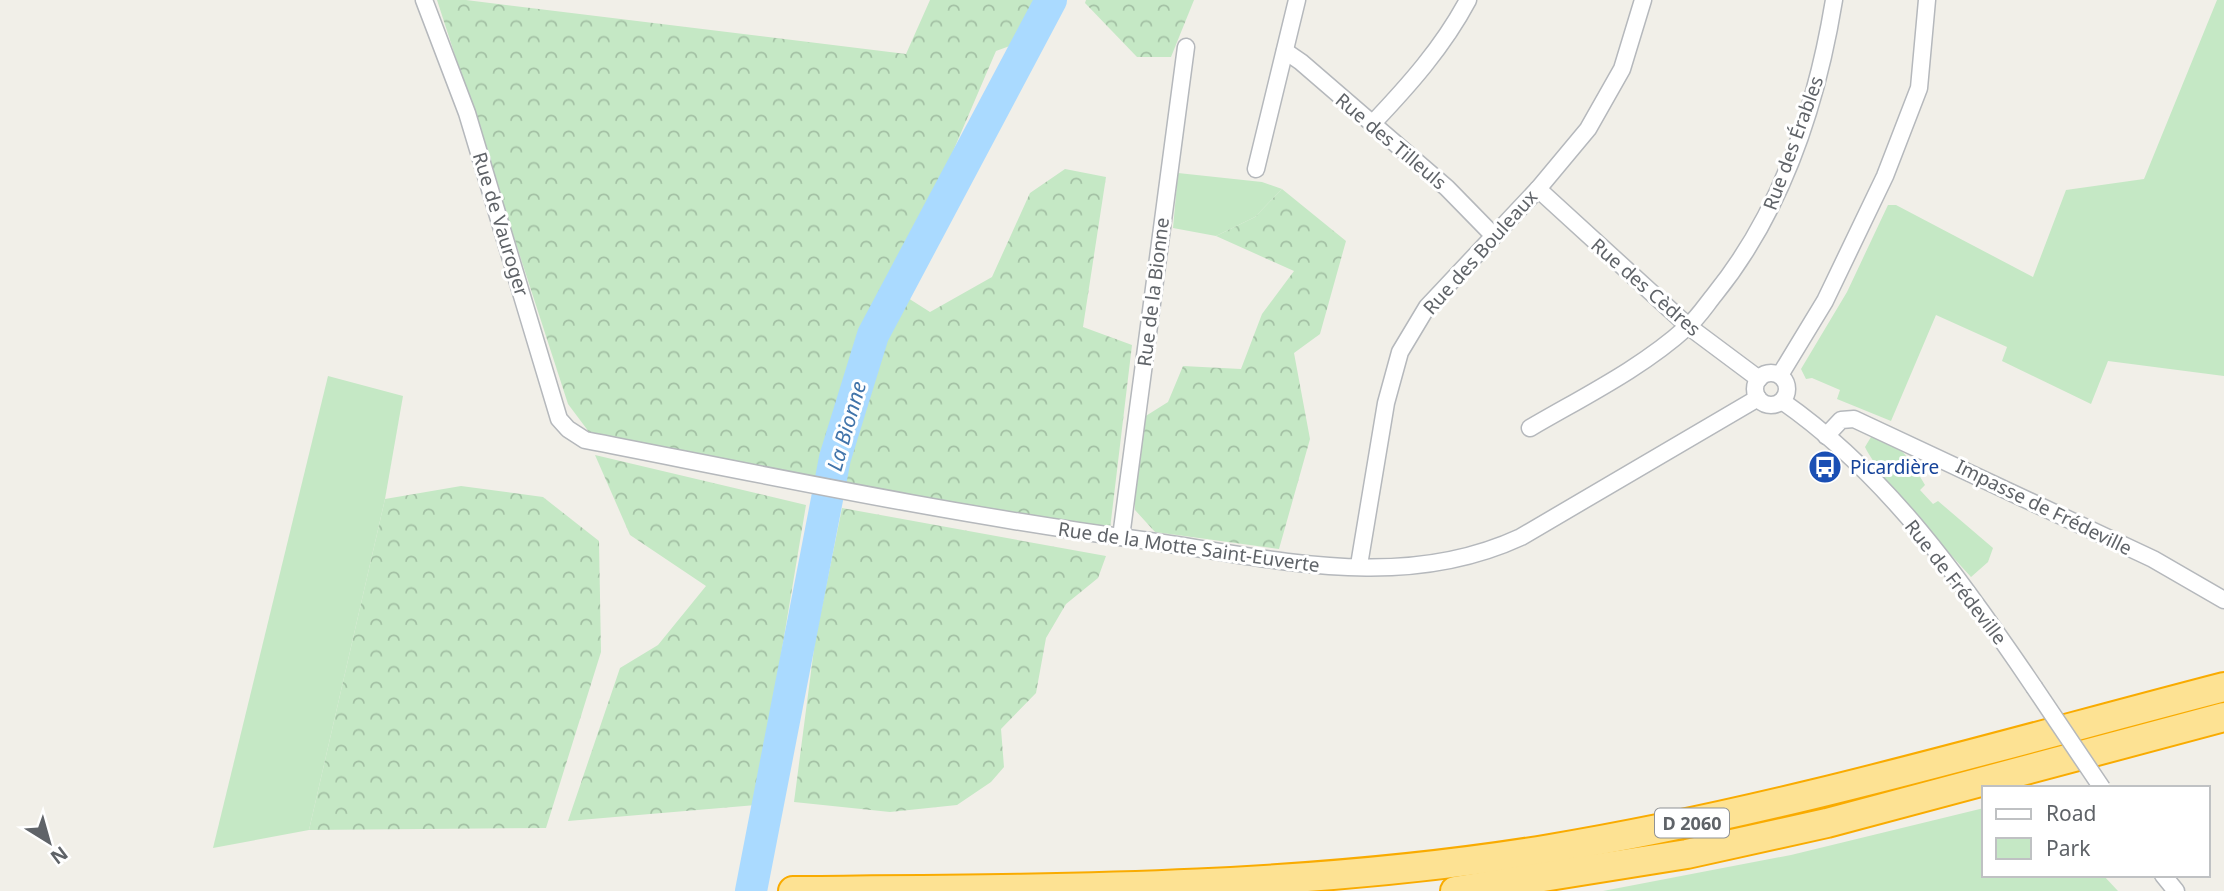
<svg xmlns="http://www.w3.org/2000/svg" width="2224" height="891" viewBox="0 0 2224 891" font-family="'Noto Sans',sans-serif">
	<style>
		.green { fill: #c5e8c5 }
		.forest { fill: url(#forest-crowns) }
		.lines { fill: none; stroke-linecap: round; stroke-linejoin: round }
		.river { stroke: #aadaff; stroke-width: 32 }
		.street-casing { stroke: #b5b8bc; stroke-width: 19 }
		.highway-casing { stroke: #f9ab00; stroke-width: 32 }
		.street { stroke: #fff; stroke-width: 16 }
		.highway { stroke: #fde293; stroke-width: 28 }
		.street-bridge-casing { stroke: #b5b8bc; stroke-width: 19; stroke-linecap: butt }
		.street-bridge { stroke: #fff; stroke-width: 16 }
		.labels { text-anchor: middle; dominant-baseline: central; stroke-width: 6; stroke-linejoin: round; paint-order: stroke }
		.shield { fill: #fff; stroke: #8f9295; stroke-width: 2 }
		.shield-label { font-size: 18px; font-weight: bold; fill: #5f6368 }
		.street-label { font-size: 19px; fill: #5f6368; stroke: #fff }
		.transit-label { font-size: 19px; fill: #164399; stroke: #fff; text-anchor: start }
		.water-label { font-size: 21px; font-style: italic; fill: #4174aa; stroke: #fff }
	</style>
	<defs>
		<pattern id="forest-crowns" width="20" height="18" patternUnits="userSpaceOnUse" patternTransform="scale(1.75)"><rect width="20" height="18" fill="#c5e8c5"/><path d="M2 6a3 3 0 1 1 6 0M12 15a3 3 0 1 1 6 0" fill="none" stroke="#a3c0a4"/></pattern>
	</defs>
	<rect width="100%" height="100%" fill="#f1efe8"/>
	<!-- green -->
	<g class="green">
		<polygon points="2217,0 2224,0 2224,376 2108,361 2091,404 2002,361 2007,347 1936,315 1891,421 1837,399 1840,390 1812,378 1806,379 1801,369 1847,292 1888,205 1896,205 2033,277 2066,190 2144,179"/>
		<polygon points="1178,173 1262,182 1282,189 1255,217 1216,236 1173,228"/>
		<polygon points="328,376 403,396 385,499 309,830 213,848"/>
		<path d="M1871 437C1900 439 1912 463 1925 485L1920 490 1933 504 1938 501 1993 548 1988 562 1971 577 1890 488 1867 451 1865 447Z"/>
		<polygon points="1984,808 1984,875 2103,875 2118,891 1603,891 1791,855"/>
	</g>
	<!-- forest -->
	<g class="forest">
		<polygon points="437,0 466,0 906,54 930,0 1045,0 1026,40 996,51 894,289 824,481 601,448 568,404"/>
		<polygon points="1086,0 1194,0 1171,57 1137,57 1085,3"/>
		<polygon points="1065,169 1106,177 1083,327 1132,345 1110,529 841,486 883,342 908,298 930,312 992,277 1030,193"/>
		<polygon points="1282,189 1346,241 1320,334 1294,353 1310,439 1279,549 1155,532 1135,510 1133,424 1168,402 1183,366 1241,369 1262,314 1294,271 1216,236 1255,217"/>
		<polygon points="595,455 806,505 756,805 568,821 620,668 658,645 706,586 630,535"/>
		<polygon points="461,486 543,497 599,541 601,652 546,828 309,830 385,499"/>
		<polygon points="842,508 1106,556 1098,578 1066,604 1046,638 1036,693 1001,729 1004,767 991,782 957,805 890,812 794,802 815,641"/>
	</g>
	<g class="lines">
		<!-- river -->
		<polyline class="river" points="751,891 835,458 873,335 1051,0"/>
		<defs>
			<g id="street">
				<path d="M424 0 467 113 559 419 568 429 585 440C770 476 954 515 1142 540 1269 557 1398 594 1521 537L1758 398"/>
				<polyline points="1285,51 1301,62 1447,188 1493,235"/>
				<path d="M1373 123C1409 85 1443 47 1468 0"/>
				<polyline points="1256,169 1297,0"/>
				<polyline points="1538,189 1688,326 1759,379"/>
				<circle cx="1771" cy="389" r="16"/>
				<polyline points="1780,375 1825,301 1885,176 1919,88 1927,0"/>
				<path d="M1782 401C1887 474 1963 582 2034 687"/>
				<path d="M1530 428C1583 397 1642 368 1687 327 1698 318 1706 305 1715 294 1782 211 1817 104 1834 0"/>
				<polyline points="1826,436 1841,420 1854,419 2153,559 2224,600"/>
				<polyline points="1121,537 1186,47"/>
				<polyline points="1359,565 1386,403 1400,352 1427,307 1538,189 1588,129 1622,69 1643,0"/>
				<polyline points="2163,875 2176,891"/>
			</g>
			<g id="highway">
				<path d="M793 891C1046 889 1300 890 1550 849 1779 811 2000 745 2224 687"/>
				<polyline points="1455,891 1687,854 1827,823 2224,717"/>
			</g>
		</defs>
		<!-- street casing -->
		<use href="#street" class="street-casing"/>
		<!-- highway casing -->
		<use href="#highway" class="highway-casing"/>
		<!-- street -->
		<use href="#street" class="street"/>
		<!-- highway -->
		<use href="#highway" class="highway"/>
		<defs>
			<polyline id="street-bridge" points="2034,687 2102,788"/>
		</defs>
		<!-- street-bridge casing -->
		<use href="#street-bridge" class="street-bridge-casing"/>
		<!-- street-bridge -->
		<use href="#street-bridge" class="street-bridge"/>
	</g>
	<!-- icons -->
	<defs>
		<symbol id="bus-disc" viewBox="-11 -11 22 22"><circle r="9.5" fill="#1a4fb4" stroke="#fff"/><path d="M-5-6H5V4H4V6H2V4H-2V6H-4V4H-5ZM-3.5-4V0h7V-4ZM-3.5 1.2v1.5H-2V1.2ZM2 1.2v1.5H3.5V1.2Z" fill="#fff"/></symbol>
	</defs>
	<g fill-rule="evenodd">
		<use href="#bus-disc" x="1806" y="448" width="38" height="38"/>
	</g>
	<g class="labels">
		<!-- shield labels -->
		<rect class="shield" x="1655" y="808.5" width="74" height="29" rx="5"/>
		<g class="shield-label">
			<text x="1692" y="823">D 2060</text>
		</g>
		<!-- street labels -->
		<g class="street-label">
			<text transform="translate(1391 141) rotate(40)">Rue des Tilleuls</text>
			<text transform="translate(1793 143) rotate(-70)">Rue des Érables</text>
			<text transform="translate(501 224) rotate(73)">Rue de Vauroger</text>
			<text transform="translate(1480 252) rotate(-48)">Rue des Bouleaux</text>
			<text transform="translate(1646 287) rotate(41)">Rue des Cèdres</text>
			<text transform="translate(1153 292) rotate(-83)">Rue de la Bionne</text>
			<text transform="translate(2044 507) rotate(26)">Impasse de Frédeville</text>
			<text transform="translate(1189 547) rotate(8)">Rue de la Motte Saint-Euverte</text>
			<text transform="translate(1956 582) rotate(52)">Rue de Frédeville</text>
		</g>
		<!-- transit labels -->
		<g class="transit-label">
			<text x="1850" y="467">Picardière</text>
		</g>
		<!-- water labels -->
		<g class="water-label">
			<text transform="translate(846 426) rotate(-74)">La Bionne</text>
		</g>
	</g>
	<!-- legend -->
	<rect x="1982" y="786" width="228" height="91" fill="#ffffff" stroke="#bfc1c3" stroke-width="2"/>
	<rect x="1996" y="809" width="35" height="10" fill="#ffffff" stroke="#bfc1c3" stroke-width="2"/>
	<text x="2046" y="821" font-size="21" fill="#5f6368">Road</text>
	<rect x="1996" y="838" width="35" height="21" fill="#c5e8c5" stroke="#bfc1c3" stroke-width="2"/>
	<text x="2046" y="856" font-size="21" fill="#5f6368">Park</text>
	<!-- north arrow -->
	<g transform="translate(49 842) rotate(143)" stroke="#ffffff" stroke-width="5" paint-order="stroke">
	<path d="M0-5L12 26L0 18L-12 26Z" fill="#5f6368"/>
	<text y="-10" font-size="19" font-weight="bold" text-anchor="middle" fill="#5f6368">N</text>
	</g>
</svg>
